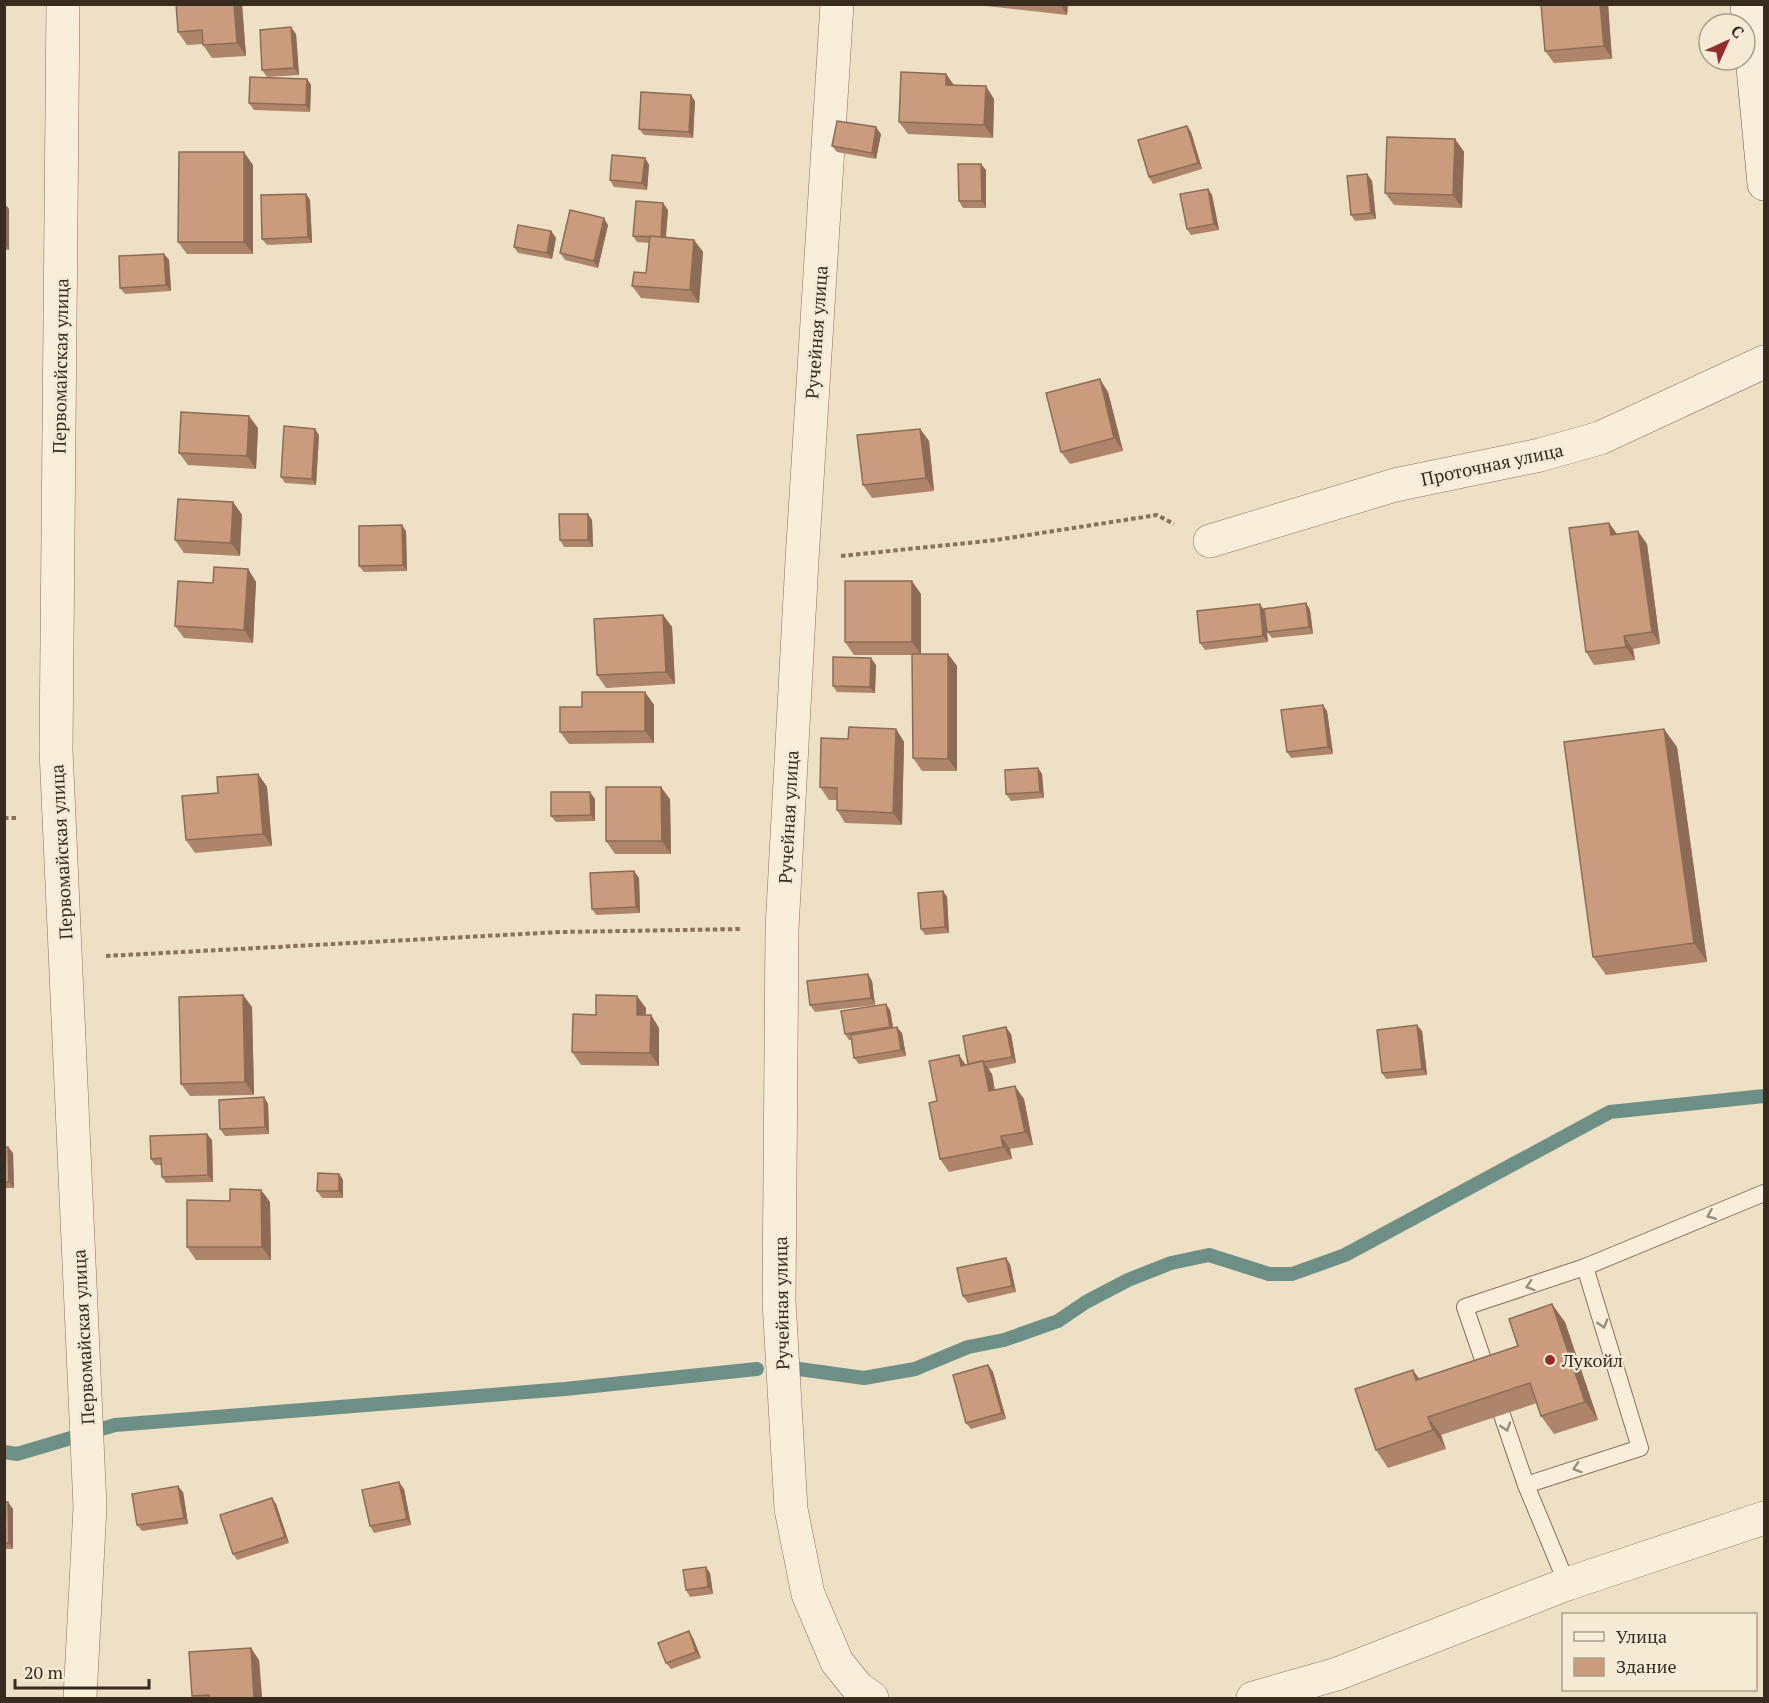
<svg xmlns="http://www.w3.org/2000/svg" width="1769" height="1703" viewBox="0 0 1769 1703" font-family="'PT Serif',serif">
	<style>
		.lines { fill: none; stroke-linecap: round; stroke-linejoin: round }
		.stream { stroke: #6e8f86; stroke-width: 14 }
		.lane-casing { stroke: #88725c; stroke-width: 18 }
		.street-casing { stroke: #88725c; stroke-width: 34 }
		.secondary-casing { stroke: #6a533f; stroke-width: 34 }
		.path { stroke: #88725c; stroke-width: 4; stroke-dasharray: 4.5 3; stroke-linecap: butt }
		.lane { stroke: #f8eed9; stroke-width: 16 }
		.street { stroke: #f8eed9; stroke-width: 33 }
		.secondary { stroke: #f8eed9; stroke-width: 33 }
		.wall { fill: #ae856b }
		.shaded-wall { fill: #8d6c57 }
		.building { fill: #ca9b7c; stroke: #8d6c57; stroke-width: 1.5 }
		.oneway { stroke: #988c7c }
		.poi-dot { fill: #952d30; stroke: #f5ebd5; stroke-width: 2 }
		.labels { text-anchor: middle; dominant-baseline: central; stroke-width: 4.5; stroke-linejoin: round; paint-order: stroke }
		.street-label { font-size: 18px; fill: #382b1f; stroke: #f5ebd5 }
		.poi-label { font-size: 18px; fill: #382b1f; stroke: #f5ebd5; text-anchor: start }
	</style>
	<rect width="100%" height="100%" fill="#ede0c5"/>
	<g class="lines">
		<!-- stream -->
		<g class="stream">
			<polyline points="799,1369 864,1378 915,1369 968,1347 1004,1340 1058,1321 1086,1302 1128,1280 1171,1263 1209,1255 1269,1274 1292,1274 1345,1255 1610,1112 1764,1096"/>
			<polyline points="4,1452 17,1454 115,1425 565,1389 757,1369"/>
		</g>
		<defs>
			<g id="lane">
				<polyline points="1526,1485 1465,1307 1585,1267"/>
				<polyline points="1567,1584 1526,1485 1640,1448 1585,1267 1764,1193"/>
			</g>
			<g id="street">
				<polyline points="63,4 56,750 90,1507 80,1698"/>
				<polyline points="837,4 802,560 782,929 779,1301 791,1509 808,1594 837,1662 858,1688 872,1698"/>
				<polyline points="1210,541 1395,485 1540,455 1600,438 1764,362"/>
				<polyline points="1253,1698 1337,1674 1567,1584 1764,1518"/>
			</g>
			<polyline id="secondary" points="1747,4 1764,184"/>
		</defs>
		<!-- lane casing -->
		<use href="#lane" class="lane-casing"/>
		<!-- street casing -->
		<use href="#street" class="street-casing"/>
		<!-- secondary casing -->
		<use href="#secondary" class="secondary-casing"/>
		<!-- path -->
		<g class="path">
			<polyline points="841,556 996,540 1157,515 1174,524"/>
			<polyline points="4,818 19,818"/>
			<polyline points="106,956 560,932 742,929"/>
		</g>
		<!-- lane -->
		<use href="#lane" class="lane"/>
		<!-- street -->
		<use href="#street" class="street"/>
		<!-- secondary -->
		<use href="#secondary" class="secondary"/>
	</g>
	<!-- wall -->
	<g class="wall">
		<polygon points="242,4 246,56 212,58 203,45 203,44 187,45 178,32"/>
		<polygon points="968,4 1068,4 1067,15"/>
		<polygon points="1541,4 1608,4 1612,59 1554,63 1545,51"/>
		<polygon points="296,34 299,75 267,77 262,70"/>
		<polygon points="946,74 954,85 994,99 993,138 908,134 899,122"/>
		<polygon points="307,79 311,85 310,112 254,110 249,103"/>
		<polygon points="695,101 693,138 644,135 639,129"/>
		<polygon points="1191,132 1202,169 1153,184 1149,177"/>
		<polygon points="881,134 876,159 837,152 832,146"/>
		<polygon points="1455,139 1464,152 1462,208 1394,205 1385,193"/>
		<polygon points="645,158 649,165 647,190 614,187 610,180"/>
		<polygon points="253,165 253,254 187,254 178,242"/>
		<polygon points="986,170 986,208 963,208 959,201"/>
		<polygon points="1367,174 1372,181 1376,219 1355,221 1351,215"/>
		<polygon points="1208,189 1212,195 1219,230 1191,235 1187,229"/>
		<polygon points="306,194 310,200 312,243 267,245 262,239"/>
		<polygon points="4,203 9,209 9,250 4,250"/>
		<polygon points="668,210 666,237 694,240 703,252 699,303 641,298 632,286 646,273 649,243 637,242 633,236"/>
		<polygon points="608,225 598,268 565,260 560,253"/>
		<polygon points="551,231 556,238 552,259 518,253 514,247"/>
		<polygon points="164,254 169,260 171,291 125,294 120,288"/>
		<polygon points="1108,392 1123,451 1070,464 1061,452"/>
		<polygon points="258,428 256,469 188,465 179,453"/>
		<polygon points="920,429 929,441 934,491 872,498 863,485"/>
		<polygon points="319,435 316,485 285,483 281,477"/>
		<polygon points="233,502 242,515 240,556 184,553 175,540"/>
		<polygon points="592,520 593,547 564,547 560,540"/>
		<polygon points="1609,523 1617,534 1647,544 1660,644 1633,649 1635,660 1594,665 1586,652"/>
		<polygon points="406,531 407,571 364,572 359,566"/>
		<polygon points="248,569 256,582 253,643 184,638 175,626"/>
		<polygon points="921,594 921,654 948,654 957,666 957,771 922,771 913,758 912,655 854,655 845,642"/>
		<polygon points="1306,603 1310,610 1313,634 1272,638 1267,632 1266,622 1268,642 1205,650 1200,643 1264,609"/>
		<polygon points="663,615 672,627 675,684 606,688 597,675"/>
		<polygon points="876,665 875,693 837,692 833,686"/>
		<polygon points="645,692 654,705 654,743 569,744 560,732 582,707"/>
		<polygon points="1327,711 1333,754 1291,758 1287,752"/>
		<polygon points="896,729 904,742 902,825 845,823 837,810 837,800 829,800 820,787 848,739"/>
		<polygon points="1677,747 1707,962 1606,975 1593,957"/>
		<polygon points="1038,768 1042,774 1044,798 1011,801 1006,794"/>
		<polygon points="258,774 267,787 272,846 195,853 186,840 218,793"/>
		<polygon points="595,799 595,821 556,822 551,816"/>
		<polygon points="670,799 671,854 615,854 606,841"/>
		<polygon points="639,878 640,913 596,915 592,909"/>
		<polygon points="943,891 947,897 949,933 925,935 921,929"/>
		<polygon points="872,981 875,1005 815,1012 810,1005"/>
		<polygon points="243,995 252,1007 254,1095 190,1096 181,1084"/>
		<polygon points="646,1008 646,1015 651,1015 659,1028 659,1066 581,1065 572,1052 596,1015"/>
		<polygon points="890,1010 893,1028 902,1033 906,1056 859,1064 854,1058 851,1040 849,1040 845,1034"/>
		<polygon points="1422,1031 1427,1075 1386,1079 1382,1073"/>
		<polygon points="1011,1034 1016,1063 988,1069 992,1074 995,1090 1024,1099 1033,1145 1010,1149 1012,1159 949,1172 940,1159 937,1101 966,1065 968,1064"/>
		<polygon points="264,1097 268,1104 269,1134 225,1136 220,1129"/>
		<polygon points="212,1140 213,1182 166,1183 162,1177 161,1165 155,1165 151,1159"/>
		<polygon points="4,1147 8,1147 13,1153 14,1188 4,1188"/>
		<polygon points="339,1174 343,1180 343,1198 322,1198 317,1191"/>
		<polygon points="261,1190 270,1202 271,1260 196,1260 187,1247 230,1201"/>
		<polygon points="1010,1264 1016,1292 968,1303 963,1296"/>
		<polygon points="1565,1322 1598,1420 1554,1434 1541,1416 1537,1403 1441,1435 1446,1449 1388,1468 1376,1450 1419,1379 1518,1346"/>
		<polygon points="988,1365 993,1372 1006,1419 971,1429 966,1423"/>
		<polygon points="404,1489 411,1525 374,1533 370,1526"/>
		<polygon points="183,1492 188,1524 142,1531 137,1525"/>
		<polygon points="4,1502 13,1509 13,1549 4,1549"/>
		<polygon points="276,1504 289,1543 237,1560 233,1554"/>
		<polygon points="710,1573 713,1594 690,1597 686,1590"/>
		<polygon points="693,1638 701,1658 671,1669 666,1663"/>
		<polygon points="259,1660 262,1698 194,1698 192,1696"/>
	</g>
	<!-- shaded-wall -->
	<g class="shaded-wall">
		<polygon points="234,4 242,4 246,56 237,43"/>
		<polygon points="1060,4 1068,4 1067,15"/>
		<polygon points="1600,4 1608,4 1612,59 1604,46"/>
		<polygon points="291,27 296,34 299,75 294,68"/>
		<polygon points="946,74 955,87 946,85"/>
		<polygon points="307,79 311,85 310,112 306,105"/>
		<polygon points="986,86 994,99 993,138 984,125"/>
		<polygon points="691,95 695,101 693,138 689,132"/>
		<polygon points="1187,126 1191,132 1202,169 1198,163"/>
		<polygon points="876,127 881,134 876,159 872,153"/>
		<polygon points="1455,139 1464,152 1462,208 1453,195"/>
		<polygon points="244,152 253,165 253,254 244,242"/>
		<polygon points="645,158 649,165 647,190 642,183"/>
		<polygon points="981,164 986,170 986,208 982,201"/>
		<polygon points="1367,174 1372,181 1376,219 1371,213"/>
		<polygon points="1208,189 1212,195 1219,230 1214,224"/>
		<polygon points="306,194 310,200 312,243 308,237"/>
		<polygon points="4,203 9,209 9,250 5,244"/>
		<polygon points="663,203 668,210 665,244 661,238"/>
		<polygon points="604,218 608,225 598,268 594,261"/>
		<polygon points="551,231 556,238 552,259 547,253"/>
		<polygon points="694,240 703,252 699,303 690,290"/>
		<polygon points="164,254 169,260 171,291 166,285"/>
		<polygon points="1100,379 1108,392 1123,451 1114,438"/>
		<polygon points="249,416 258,428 256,469 247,456"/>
		<polygon points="315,429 319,435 316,485 312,479"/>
		<polygon points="920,429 929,441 934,491 926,478"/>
		<polygon points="233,502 242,515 240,556 231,543"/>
		<polygon points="588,514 592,520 593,547 588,540"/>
		<polygon points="1609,523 1618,536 1611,535"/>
		<polygon points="402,525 406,531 407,571 403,565"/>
		<polygon points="1638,531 1647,544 1660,644 1652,632"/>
		<polygon points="248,569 256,582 253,643 244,630"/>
		<polygon points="912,581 921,594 921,655 912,642"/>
		<polygon points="1306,603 1310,610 1313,634 1309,627"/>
		<polygon points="1260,604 1264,610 1268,642 1263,636"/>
		<polygon points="663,615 672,627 675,684 666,672"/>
		<polygon points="1624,636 1633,649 1635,660 1626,647"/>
		<polygon points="948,654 957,666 957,771 948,759"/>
		<polygon points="871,658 876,665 875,693 870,687"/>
		<polygon points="645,692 654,705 654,743 645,731"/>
		<polygon points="1323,705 1327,711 1333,754 1328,747"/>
		<polygon points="896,729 904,742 902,825 893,813"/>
		<polygon points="1664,729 1677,747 1707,962 1694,943"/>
		<polygon points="1038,768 1042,774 1044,798 1040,792"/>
		<polygon points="258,774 267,787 272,846 263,834"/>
		<polygon points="661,787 670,799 671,854 662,841"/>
		<polygon points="590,792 595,799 595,821 591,815"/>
		<polygon points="634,871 639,878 640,913 636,907"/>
		<polygon points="943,891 947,897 949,933 945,927"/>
		<polygon points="868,974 872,981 875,1005 871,998"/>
		<polygon points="243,995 252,1007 254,1095 245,1082"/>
		<polygon points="637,996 646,1008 645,1028 637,1015"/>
		<polygon points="886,1004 890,1010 894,1033 890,1027"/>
		<polygon points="651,1015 659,1028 659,1066 650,1053"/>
		<polygon points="1417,1025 1422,1031 1427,1075 1422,1069"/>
		<polygon points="897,1027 902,1033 906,1056 901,1050"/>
		<polygon points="1006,1027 1011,1034 1016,1063 1012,1057"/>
		<polygon points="959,1055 968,1068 961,1066"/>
		<polygon points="983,1061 992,1074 997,1104 989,1091"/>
		<polygon points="1015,1086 1024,1099 1033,1145 1025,1132"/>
		<polygon points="264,1097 268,1104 269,1134 265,1127"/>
		<polygon points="207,1134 212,1140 213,1182 208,1175"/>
		<polygon points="1001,1136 1010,1149 1012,1159 1003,1147"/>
		<polygon points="8,1147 13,1153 14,1188 9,1182"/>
		<polygon points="339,1174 343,1180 343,1198 339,1191"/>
		<polygon points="261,1190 270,1202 271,1260 262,1247"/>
		<polygon points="1006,1258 1010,1264 1016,1292 1012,1286"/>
		<polygon points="1552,1304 1565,1322 1598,1420 1585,1402"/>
		<polygon points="988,1365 993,1372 1006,1419 1002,1413"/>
		<polygon points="1413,1370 1426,1388 1416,1380"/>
		<polygon points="1428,1417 1441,1435 1446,1449 1433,1430"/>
		<polygon points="399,1482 404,1489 411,1525 407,1519"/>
		<polygon points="178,1486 183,1492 188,1524 184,1518"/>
		<polygon points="272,1498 276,1504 289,1543 285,1537"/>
		<polygon points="8,1502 13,1509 13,1549 9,1543"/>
		<polygon points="706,1567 710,1573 713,1594 708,1587"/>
		<polygon points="689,1631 693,1638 701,1658 696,1652"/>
		<polygon points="251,1648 259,1660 262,1698 254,1698"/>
	</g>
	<!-- building -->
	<g class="building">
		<polygon points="176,4 234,4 237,43 203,45 202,30 178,32"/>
		<polygon points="1541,4 1600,4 1604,46 1545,51"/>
		<polygon points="291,27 294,68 262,70 260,30"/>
		<polygon points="901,72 946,74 946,85 986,86 984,125 899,122"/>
		<polygon points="250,77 307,79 306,105 249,103"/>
		<polygon points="641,92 691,95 689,132 639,129"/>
		<polygon points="837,121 876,127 872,153 832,146"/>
		<polygon points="1187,126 1198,163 1149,177 1138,140"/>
		<polygon points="1387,137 1455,139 1453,195 1385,193"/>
		<polygon points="179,152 244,152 244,242 178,242"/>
		<polygon points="612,155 645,158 642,183 610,180"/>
		<polygon points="958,164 981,164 982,201 959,201"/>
		<polygon points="1367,174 1371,213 1351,215 1347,176"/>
		<polygon points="1208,189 1214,224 1187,229 1180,194"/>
		<polygon points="306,194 308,237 262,239 261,195"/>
		<polygon points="636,201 663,203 661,237 633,236"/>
		<polygon points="570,210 604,218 594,261 560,253"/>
		<polygon points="518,225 551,231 547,253 514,247"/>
		<polygon points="650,236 694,240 690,290 632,286 634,272 646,273"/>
		<polygon points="164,254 166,285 120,288 119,256"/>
		<polygon points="1100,379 1114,438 1061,452 1046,393"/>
		<polygon points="181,412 249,416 247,456 179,453"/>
		<polygon points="284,426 315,429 312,479 281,477"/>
		<polygon points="920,429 926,478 863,485 857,435"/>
		<polygon points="178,499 233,502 231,543 175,540"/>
		<polygon points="559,514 588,514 588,540 560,540"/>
		<polygon points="1609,523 1611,535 1638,531 1652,632 1624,636 1626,647 1586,652 1569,528"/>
		<polygon points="402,525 403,565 359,566 359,526"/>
		<polygon points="214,567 248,569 244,630 175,626 178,581 213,583"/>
		<rect x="845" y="581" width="67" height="61"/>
		<polygon points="1306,603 1309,627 1267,632 1264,609"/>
		<polygon points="1260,604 1263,636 1200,643 1197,611"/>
		<polygon points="663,615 666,672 597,675 594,619"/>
		<polygon points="912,654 948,654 948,759 913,758"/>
		<polygon points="833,657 871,658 870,687 833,686"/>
		<polygon points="582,692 645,692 645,731 560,732 560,707 582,707"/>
		<polygon points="1323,705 1328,747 1287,752 1281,710"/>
		<polygon points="849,727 896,729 893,813 837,810 837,788 820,787 821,738 848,739"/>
		<polygon points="1664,729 1694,943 1593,957 1564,742"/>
		<polygon points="1038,768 1040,792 1006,794 1005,770"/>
		<polygon points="258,774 263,834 186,840 182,796 218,793 217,777"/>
		<polygon points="606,787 661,787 662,841 606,841"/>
		<polygon points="551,792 590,792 591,815 551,816"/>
		<polygon points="634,871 636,907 592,909 590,873"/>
		<polygon points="943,891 945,927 921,929 918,893"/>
		<polygon points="868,974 871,998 810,1005 807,981"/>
		<polygon points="243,995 245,1082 181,1084 179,997"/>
		<polygon points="596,995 637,996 637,1015 651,1015 650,1053 572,1052 573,1014 596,1015"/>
		<polygon points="886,1004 890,1027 845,1034 841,1011"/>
		<polygon points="1417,1025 1422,1069 1382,1073 1377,1030"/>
		<polygon points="897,1027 901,1050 854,1058 851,1035"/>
		<polygon points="1006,1027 1012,1057 983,1062 983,1061 968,1064 963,1036"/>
		<polygon points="959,1055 961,1066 983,1061 989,1091 1015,1086 1025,1132 1001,1136 1003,1147 940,1159 929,1103 937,1101 929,1061"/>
		<polygon points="264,1097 265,1127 220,1129 219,1100"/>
		<polygon points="207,1134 208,1175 162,1177 161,1158 151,1159 150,1136"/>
		<polygon points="4,1147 8,1147 9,1182 4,1182"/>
		<polygon points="318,1173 339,1174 339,1191 317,1191"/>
		<polygon points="230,1189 261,1190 262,1247 187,1247 187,1200 230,1201"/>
		<polygon points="1006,1258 1012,1286 963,1296 957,1268"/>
		<polygon points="1552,1304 1585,1402 1541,1416 1530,1383 1428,1417 1433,1430 1376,1450 1355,1389 1413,1370 1416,1380 1518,1346 1509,1319"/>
		<polygon points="988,1365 1002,1413 966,1423 953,1375"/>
		<polygon points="399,1482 407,1519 370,1526 362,1490"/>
		<polygon points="178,1486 184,1518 137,1525 132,1494"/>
		<polygon points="272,1498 285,1537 233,1554 220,1515"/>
		<polygon points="4,1502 8,1502 9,1543 4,1543"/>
		<polygon points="706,1567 708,1587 686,1590 683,1570"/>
		<polygon points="689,1631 696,1652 666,1663 658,1643"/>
		<polygon points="251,1648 254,1698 209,1698 209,1695 192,1696 189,1652"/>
	</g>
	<!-- one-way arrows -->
	<defs><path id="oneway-chevron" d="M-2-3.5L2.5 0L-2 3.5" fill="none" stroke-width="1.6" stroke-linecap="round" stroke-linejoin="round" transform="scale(1.5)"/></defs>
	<g class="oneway">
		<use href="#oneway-chevron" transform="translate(1711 1215) rotate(157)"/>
		<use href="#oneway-chevron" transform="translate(1530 1286) rotate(162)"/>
		<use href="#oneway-chevron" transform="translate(1603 1324) rotate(73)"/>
		<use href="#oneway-chevron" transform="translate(1506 1427) rotate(71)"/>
		<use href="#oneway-chevron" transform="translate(1577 1468) rotate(162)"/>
	</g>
	<!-- markers -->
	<circle class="poi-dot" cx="1550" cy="1360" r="6"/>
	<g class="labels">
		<!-- street labels -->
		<g class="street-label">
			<text transform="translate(816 332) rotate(-86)">Ручейная улица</text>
			<text transform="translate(60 366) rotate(-89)">Первомайская улица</text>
			<text transform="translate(1492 464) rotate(-12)">Проточная улица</text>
			<text transform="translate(788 817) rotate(-87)">Ручейная улица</text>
			<text transform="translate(61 852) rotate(-93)">Первомайская улица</text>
			<text transform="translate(781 1303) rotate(-91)">Ручейная улица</text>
			<text transform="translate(83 1337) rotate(-93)">Первомайская улица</text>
		</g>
		<!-- poi labels -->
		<g class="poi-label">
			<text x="1562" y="1360">Лукойл</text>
		</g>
	</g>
	<!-- border -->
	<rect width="1769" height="1703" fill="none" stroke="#382b1f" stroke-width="12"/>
	<!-- legend -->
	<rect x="1562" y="1613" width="195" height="78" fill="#f5ebd5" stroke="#a99e8c" stroke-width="1.5"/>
	<rect x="1574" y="1632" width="30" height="9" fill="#f8eed9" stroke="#a99e8c" stroke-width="1.5"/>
	<text x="1616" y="1643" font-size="18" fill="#382b1f">Улица</text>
	<rect x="1574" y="1658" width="30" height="18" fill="#ca9b7c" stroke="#a99e8c" stroke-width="1.5"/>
	<text x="1616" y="1673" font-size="18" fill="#382b1f">Здание</text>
	<!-- north arrow -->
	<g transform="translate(1727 42) rotate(45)"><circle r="28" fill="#f5ebd5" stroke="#a99e8c" stroke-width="1.5"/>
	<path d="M0-4.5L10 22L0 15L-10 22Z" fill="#952d30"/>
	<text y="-9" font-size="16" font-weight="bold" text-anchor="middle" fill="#382b1f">С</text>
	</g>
	<!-- scale -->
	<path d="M15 1679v9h134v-9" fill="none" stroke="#382b1f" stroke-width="3"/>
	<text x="24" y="1679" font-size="18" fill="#382b1f" stroke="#f5ebd5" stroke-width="4.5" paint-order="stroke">20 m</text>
</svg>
